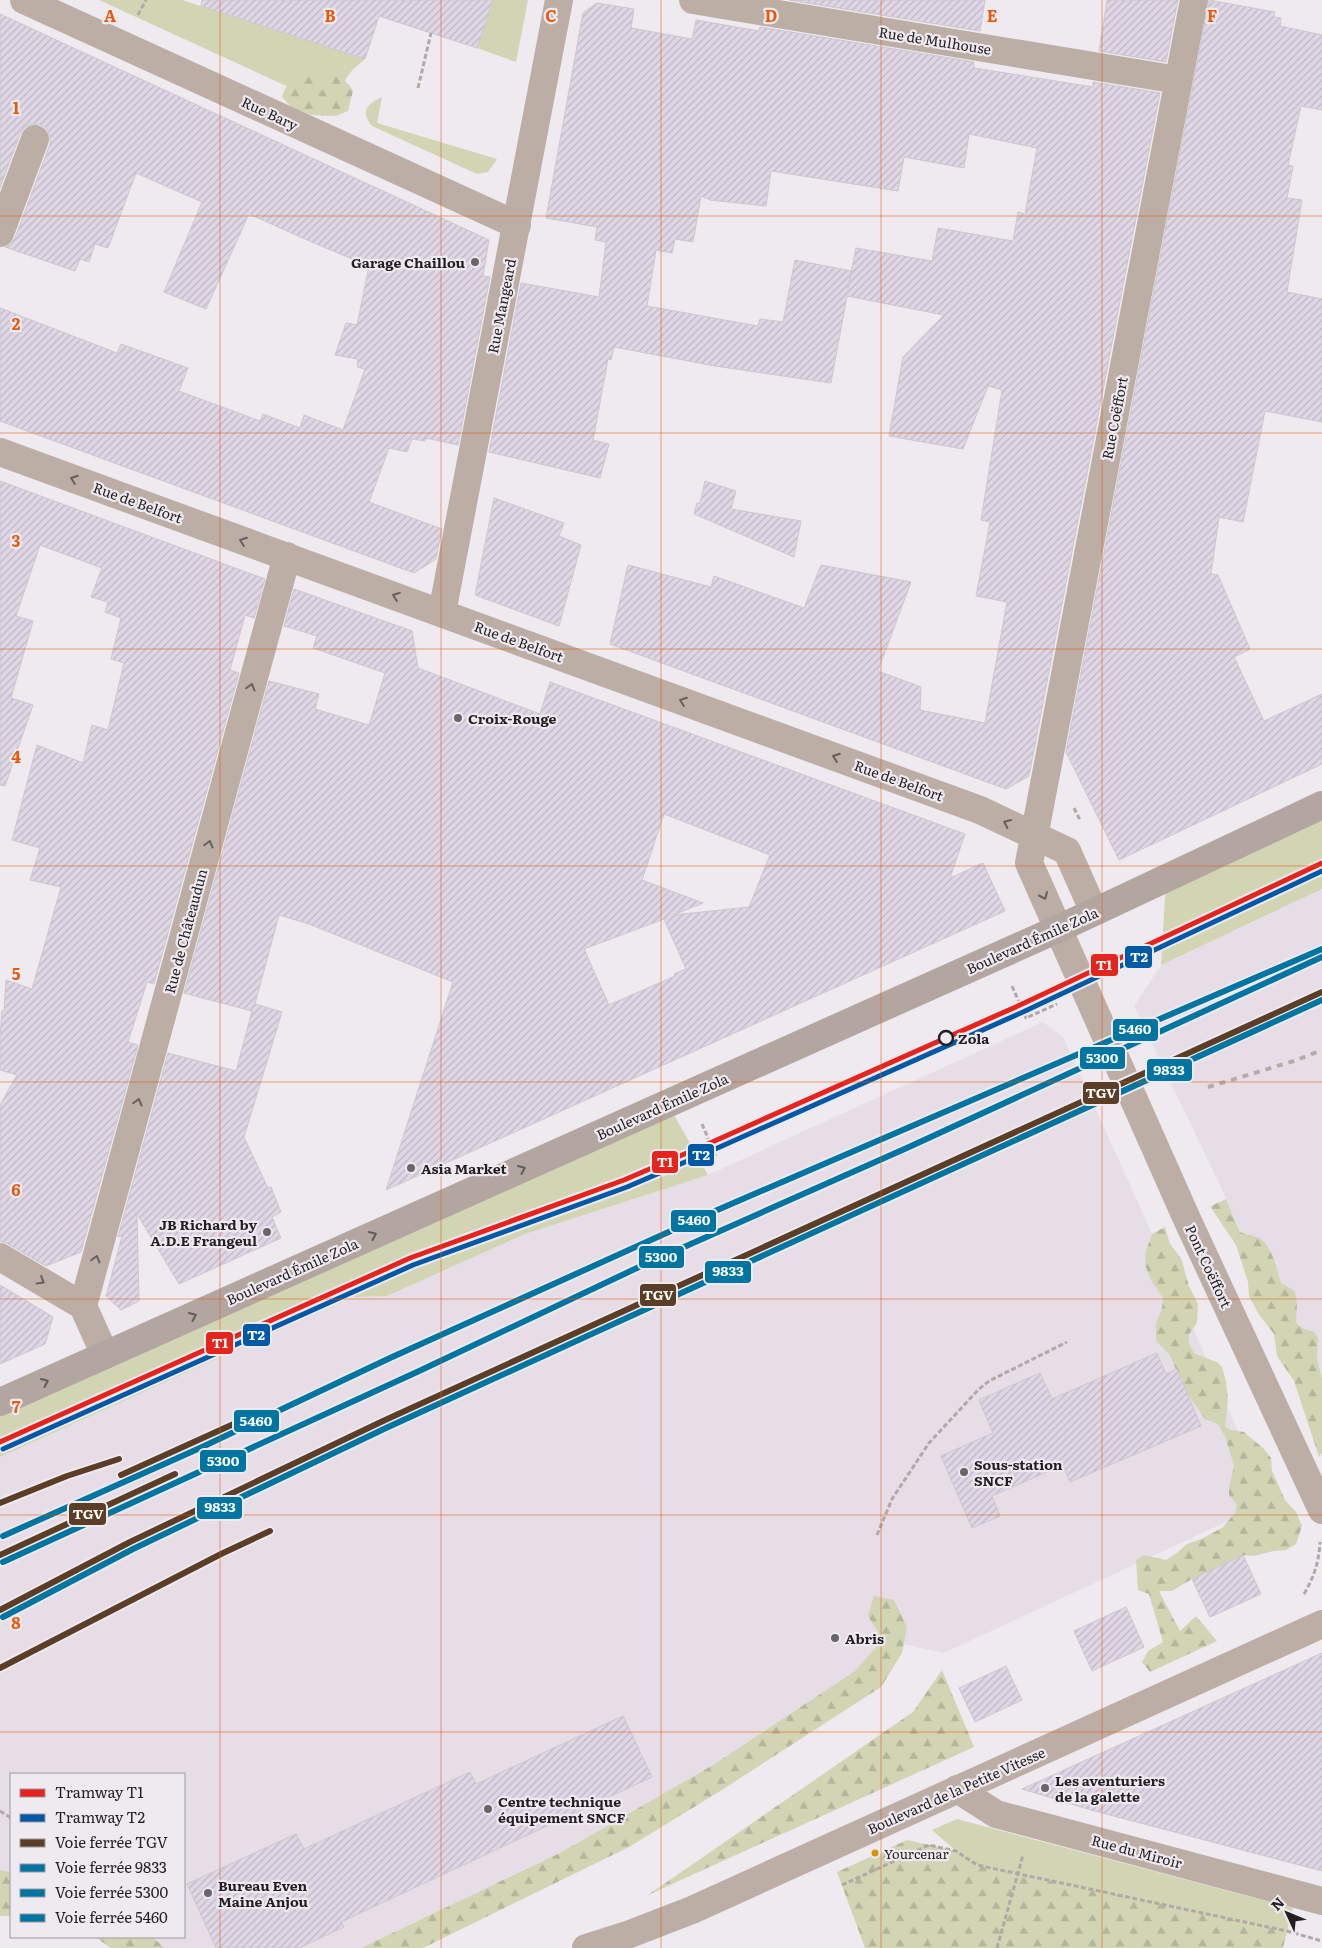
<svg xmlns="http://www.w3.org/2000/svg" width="1322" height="1948" viewBox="0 0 1322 1948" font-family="Literata,serif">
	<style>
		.built { fill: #e6dde7 }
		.green { fill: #d1d5b4 }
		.forest { fill: url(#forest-firs) }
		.building { fill: url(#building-hatch); stroke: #cbc8cc; fill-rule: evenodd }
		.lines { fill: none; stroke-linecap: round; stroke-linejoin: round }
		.path { stroke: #b2a9a6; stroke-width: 3; stroke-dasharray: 5 2.5; stroke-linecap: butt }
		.minor { stroke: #bcaea5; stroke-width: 28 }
		.major { stroke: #b3a6a0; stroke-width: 28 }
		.rail { stroke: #b4aca9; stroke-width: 4; stroke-dasharray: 6 6; stroke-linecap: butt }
		.rail-1-casing { stroke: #efe9f0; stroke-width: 10 }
		.rail-2-casing { stroke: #efe9f0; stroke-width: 10 }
		.rail-3-casing { stroke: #efe9f0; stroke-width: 10 }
		.rail-4-casing { stroke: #efe9f0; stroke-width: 10 }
		.rail-1 { stroke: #5c3e26; stroke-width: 6 }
		.rail-2 { stroke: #0075a1; stroke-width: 6 }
		.rail-3 { stroke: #0075a1; stroke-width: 6 }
		.rail-4 { stroke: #0075a1; stroke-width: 6 }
		.tram-1-casing { stroke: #efe9f0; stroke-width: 9 }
		.tram-2-casing { stroke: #efe9f0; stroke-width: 9 }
		.tram-1 { stroke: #e5251d; stroke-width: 5 }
		.tram-2 { stroke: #0059a6; stroke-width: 5 }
		.oneway { stroke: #675f5d }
		.oneway2 { stroke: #635c5b }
		.grid { fill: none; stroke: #e8590c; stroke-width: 1; stroke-opacity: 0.55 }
		.poi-dot { fill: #69666a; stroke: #efe9f0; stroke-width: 2 }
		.stop-dot { fill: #efe9f0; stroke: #221f22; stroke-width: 2.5 }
		.bus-dot { fill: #d79205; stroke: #efe9f0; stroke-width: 2 }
		.labels { text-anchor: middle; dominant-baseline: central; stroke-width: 4.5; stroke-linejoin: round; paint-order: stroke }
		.bus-label { font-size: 13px; fill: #221f22; stroke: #efe9f0; text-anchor: start }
		.street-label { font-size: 14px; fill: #221f22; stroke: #efe9f0 }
		.poi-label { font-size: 14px; font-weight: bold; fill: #221f22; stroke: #efe9f0; text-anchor: start }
		.stop-label { font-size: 14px; font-weight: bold; fill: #221f22; stroke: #efe9f0; text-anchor: start }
		.grid-label { font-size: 16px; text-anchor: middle; font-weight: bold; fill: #e8590c; stroke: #efe9f0; stroke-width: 4.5; stroke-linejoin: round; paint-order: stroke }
		.line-badge { stroke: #efe9f0; stroke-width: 2 }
		.badge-label { font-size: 14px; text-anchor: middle; font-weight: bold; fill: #fff }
	</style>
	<defs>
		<pattern id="forest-firs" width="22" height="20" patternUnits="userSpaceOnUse" patternTransform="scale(1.25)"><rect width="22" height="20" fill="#d1d5b4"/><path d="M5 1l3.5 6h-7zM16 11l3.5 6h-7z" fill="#b3b69a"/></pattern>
		<pattern id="building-hatch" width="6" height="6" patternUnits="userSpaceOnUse" patternTransform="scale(1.25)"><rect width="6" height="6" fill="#dfd6e6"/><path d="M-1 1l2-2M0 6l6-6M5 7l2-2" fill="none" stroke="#bfb7c5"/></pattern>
	</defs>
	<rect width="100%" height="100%" fill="#eeeaef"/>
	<!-- built -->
	<g class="built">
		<polygon points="1322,889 1322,1415 1219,1183 1134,1006 1161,965"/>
		<polygon points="1043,1022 1063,1037 1145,1218 1269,1502 944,1653 903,1644 907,1627 868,1616 878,1632 877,1646 855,1671 713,1765 560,1853 361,1948 164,1948 153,1937 184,1937 184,1774 11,1774 11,1872 0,1870 0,1457 353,1297 387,1296 525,1234 708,1175"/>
	</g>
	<!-- green -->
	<g class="green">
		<path d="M99 0H182L365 59C341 79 342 82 343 112Z"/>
		<polygon points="493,0 528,0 516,62 477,48"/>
		<path d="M382 97 377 123 497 159 488 172 477 174 372 126C360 111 367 104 382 97Z"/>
		<polygon points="1322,805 1322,889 1161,965 1166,879"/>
		<polygon points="674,1115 708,1175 525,1234 387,1296 353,1297 0,1457 0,1413"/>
		<polygon points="957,1819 1293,1908 1287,1931 977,1865 956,1851 932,1830"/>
	</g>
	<!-- forest -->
	<g class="forest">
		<path d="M308 74C325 75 345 74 353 91L348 111 336 116 312 115 293 109 282 97C286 82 295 80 308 74Z"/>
		<path d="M1226 1199 1240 1232C1247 1235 1258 1236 1262 1240 1272 1248 1278 1271 1281 1283L1295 1291 1297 1305 1296 1323 1304 1329 1314 1332 1318 1338 1317 1360 1322 1378V1453L1319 1457 1294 1381 1277 1356 1274 1334 1258 1313 1249 1296 1248 1282 1236 1245 1211 1208V1206Z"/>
		<polygon points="1165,1227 1170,1244 1181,1258 1189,1286 1198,1304 1197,1323 1189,1334 1189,1344 1195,1354 1217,1362 1222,1367 1226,1381 1228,1400 1225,1427 1231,1430 1244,1432 1264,1449 1271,1458 1272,1471 1285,1500 1296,1512 1302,1526 1296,1544 1286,1550 1273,1551 1254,1556 1243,1555 1192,1579 1172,1591 1159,1591 1180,1631 1196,1616 1217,1641 1150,1672 1142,1662 1148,1651 1163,1642 1149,1594 1138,1590 1136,1560 1144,1555 1166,1560 1177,1553 1187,1544 1201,1539 1222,1528 1235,1513 1237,1505 1229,1495 1229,1487 1234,1466 1225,1436 1218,1424 1205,1419 1187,1393 1169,1354 1156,1341 1156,1324 1162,1308 1163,1298 1151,1280 1145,1265 1146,1251 1152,1234"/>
		<polygon points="874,1596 894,1600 907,1627 902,1653 881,1687 725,1788 629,1847 423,1948 361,1948 560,1853 713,1765 855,1671 877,1646 878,1632 868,1616"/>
		<polygon points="942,1670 974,1747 648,1895 913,1712"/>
		<polygon points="907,1840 956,1851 977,1865 1287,1931 1283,1948 865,1948 837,1872"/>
		<polygon points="0,1870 11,1872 11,1916 0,1916"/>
		<polygon points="95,1937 153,1937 164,1948 111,1948"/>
	</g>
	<!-- building -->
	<g class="building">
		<polygon points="202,0 493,0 477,48 379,16 365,59 201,6"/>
		<polygon points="789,0 985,0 980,31"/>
		<polygon points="1107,0 1178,0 1166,62 1099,51"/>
		<polygon points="1209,0 1275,12 1274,17 1281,18 1280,26 1322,35 1322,110 1301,106 1288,165 1293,166 1287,198 1302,200 1287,292 1322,299 1322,422 1265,411 1243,522 1219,517 1211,574 1218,575 1250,649 1234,657 1264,721 1322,694 1322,764 1119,860 1066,752"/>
		<path d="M597 3 634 9 631 28 692 39 696 20 759 31 760 27 974 62V68L1012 74 1093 87V82L1160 93 1029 776 1006 789 610 644 628 565 711 587 714 576 804 608 821 565 911 582 878 671 921 687 920 710 985 723 1007 602 976 596 990 522 981 520 1002 390 988 386 963 449 889 436 903 357 944 315 847 296 831 383 715 366 614 347 611 360 608 359 593 440 609 444 600 478 489 452 521 283 599 297 606 242 595 240 597 227 546 218 583 13ZM969 134 1037 148 1025 214 1018 212 1013 241 938 228 932 261 856 248 848 288 851 271 795 260 783 322 760 319 758 326 647 306 656 250 672 253 675 239 693 242 701 196 710 200 766 206 771 171 898 191 904 157 964 168Z"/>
		<polygon points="0,14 489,240 483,276 490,277 458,445 426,438 425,441 412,439 407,452 389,448 369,502 442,529 436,559 414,573 0,421 0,308 117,353 121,344 188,368 179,391 260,421 263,414 300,428 304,415 343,430 365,369 357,367 358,359 335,355 346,323 357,325 369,266 314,243 249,214 206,309 164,292 202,202 136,173 108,248 95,244 89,262 80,259 75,271 5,247 10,245 15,238 50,144 50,137 47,129 41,125 33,124 25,127 20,134 0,188"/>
		<polygon points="0,481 265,579 254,618 245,615 230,670 239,673 154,984 147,982 128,1042 138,1045 81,1252 46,1266 8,1244 0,1241 0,1105 17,1075 0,1070 0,1036 2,1011 4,1011 6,980 32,989 61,887 30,880 40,848 12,840 37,745 83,763 92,725 108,730 124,663 111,659 121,618 105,612 108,602 91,597 102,568 40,545 16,616 33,621 11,698 33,705 5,786 0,785"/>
		<polygon points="705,481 736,491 731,509 801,521 794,557 694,514 697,503 700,503"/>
		<polygon points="494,498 564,523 559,536 581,545 559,626 475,595"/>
		<path d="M294 589 412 631 418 668 540 714 550 682 965 834 950 878 983 863 1005 911 386 1190 453 982 309 924 279 915 255 1004 282 1012 244 1137 268 1188 271 1187 281 1212 272 1217 281 1238 179 1284 137 1214 139 1301 121 1310 106 1296 122 1236 118 1237 168 1053 236 1071 252 1011 184 993 269 681 319 694 315 709 369 725 385 673 313 648 317 636 284 626ZM664 814 770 855 749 907 673 915 703 903 642 880ZM664 919 686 969 674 974 675 976 609 1005 584 949Z"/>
		<polygon points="0,1285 53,1317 45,1344 0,1364"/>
		<polygon points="1157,1353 1166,1374 1177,1369 1201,1426 1070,1482 1063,1465 992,1496 1000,1516 972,1528 941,1456 993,1433 979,1400 1040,1373 1052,1399"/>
		<polygon points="1243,1555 1261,1594 1210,1617 1192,1579"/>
		<polygon points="1126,1607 1144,1647 1092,1671 1074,1631"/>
		<polygon points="1322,1653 1322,1871 1091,1810 1022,1789"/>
		<polygon points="1006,1666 1022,1700 975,1722 959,1688"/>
		<polygon points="623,1716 652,1777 341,1922 344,1927 299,1948 216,1948 187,1884 296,1834 304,1849 470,1772 476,1784"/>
	</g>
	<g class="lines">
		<!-- path -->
		<g class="path">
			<polyline points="138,15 146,0"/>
			<polyline points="418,88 431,33"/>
			<polyline points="1074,808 1080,820"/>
			<polyline points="1012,986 1026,1018 1057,1004"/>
			<polyline points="702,1124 716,1157"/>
			<polyline points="877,1535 892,1499 929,1443 979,1389 989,1381 1067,1342"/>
			<path d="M1304 1594C1314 1577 1319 1562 1320 1542"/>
			<polyline points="0,1811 11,1818"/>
			<polyline points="842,1885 929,1845 956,1851 977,1865 1287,1931 1322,1941"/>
			<polyline points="997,1948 1023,1855"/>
		</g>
		<!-- minor -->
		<g class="minor">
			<polyline points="24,0 517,225"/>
			<polyline points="693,0 1178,80"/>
			<polyline points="1194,0 1029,863 1186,1217 1322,1510"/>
			<polyline points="0,233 35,139"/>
			<polyline points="0,452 980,810 1067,851 1094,912"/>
			<polyline points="442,613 559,0"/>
			<polyline points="0,1257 83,1306 105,1355"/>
			<polyline points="83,1306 287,556"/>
			<polyline points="957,1789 996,1814 1322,1901"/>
			<polyline points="586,1948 630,1934 692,1910 1322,1624"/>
		</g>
		<!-- major -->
		<polyline class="major" points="0,1402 1058,929 1322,805"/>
		<!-- rail -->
		<polyline class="rail" points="1208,1087 1294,1061 1322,1050"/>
		<defs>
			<g id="rail-1">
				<polyline points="121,1475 238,1422"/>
				<polyline points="0,1503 67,1476 119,1459"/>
				<polyline points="0,1555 175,1474"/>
				<polyline points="0,1610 130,1542 383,1421 1322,992"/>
				<polyline points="0,1668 221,1554 270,1531"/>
			</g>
			<polyline id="rail-2" points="3,1617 133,1549 386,1428 1322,1000"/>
			<polyline id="rail-3" points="3,1562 417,1372 639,1267 909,1147 1322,957"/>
			<polyline id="rail-4" points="3,1536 200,1448 390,1358 715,1211 1322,949"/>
		</defs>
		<!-- rail-1 casing -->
		<use href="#rail-1" class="rail-1-casing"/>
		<!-- rail-2 casing -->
		<use href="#rail-2" class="rail-2-casing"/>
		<!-- rail-3 casing -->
		<use href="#rail-3" class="rail-3-casing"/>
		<!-- rail-4 casing -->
		<use href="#rail-4" class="rail-4-casing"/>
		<!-- rail-1 -->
		<use href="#rail-1" class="rail-1"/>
		<!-- rail-2 -->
		<use href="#rail-2" class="rail-2"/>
		<!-- rail-3 -->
		<use href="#rail-3" class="rail-3"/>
		<!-- rail-4 -->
		<use href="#rail-4" class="rail-4"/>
		<defs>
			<polyline id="tram-1" points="0,1442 410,1258 624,1180 710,1143 1020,1005 1322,863"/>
			<polyline id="tram-2" points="3,1449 413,1265 627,1187 713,1150 1023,1012 1322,871"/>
		</defs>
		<!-- tram-1 casing -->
		<use href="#tram-1" class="tram-1-casing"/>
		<!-- tram-2 casing -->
		<use href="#tram-2" class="tram-2-casing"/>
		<!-- tram-1 -->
		<use href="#tram-1" class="tram-1"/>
		<!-- tram-2 -->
		<use href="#tram-2" class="tram-2"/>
	</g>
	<!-- one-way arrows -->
	<defs><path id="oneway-chevron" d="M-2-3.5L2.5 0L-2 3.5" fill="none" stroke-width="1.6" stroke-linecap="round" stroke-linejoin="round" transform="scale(1.25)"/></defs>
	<g class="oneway">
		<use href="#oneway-chevron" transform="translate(74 479) rotate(-160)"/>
		<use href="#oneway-chevron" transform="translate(243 541) rotate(-160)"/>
		<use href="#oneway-chevron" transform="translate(396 596) rotate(-160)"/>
		<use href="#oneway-chevron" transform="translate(251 687) rotate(-75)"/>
		<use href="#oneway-chevron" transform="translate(683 701) rotate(-160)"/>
		<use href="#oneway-chevron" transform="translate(836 757) rotate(-160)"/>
		<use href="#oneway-chevron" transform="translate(1007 823) rotate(-155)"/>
		<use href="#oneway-chevron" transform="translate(209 844) rotate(-75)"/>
		<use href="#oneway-chevron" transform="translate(1044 896) rotate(66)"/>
		<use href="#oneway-chevron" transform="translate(138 1102) rotate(-75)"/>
		<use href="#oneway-chevron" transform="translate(96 1259) rotate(-75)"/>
		<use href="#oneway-chevron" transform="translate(41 1281) rotate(31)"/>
	</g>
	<g class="oneway2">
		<use href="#oneway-chevron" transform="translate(522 1169) rotate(-24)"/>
		<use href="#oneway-chevron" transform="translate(373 1235) rotate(-24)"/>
		<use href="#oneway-chevron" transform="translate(193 1316) rotate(-24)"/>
		<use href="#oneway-chevron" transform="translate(45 1382) rotate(-24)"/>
	</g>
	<!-- grid -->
	<path class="grid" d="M220 0V1948M441 0V1948M661 0V1948M881 0V1948M1102 0V1948M0 216H1322M0 433H1322M0 649H1322M0 866H1322M0 1082H1322M0 1299H1322M0 1515H1322M0 1732H1322"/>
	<!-- markers -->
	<g class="poi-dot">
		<circle cx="475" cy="262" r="5"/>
		<circle cx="458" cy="718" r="5"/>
		<circle cx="411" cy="1168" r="5"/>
		<circle cx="267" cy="1232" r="5"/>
		<circle cx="964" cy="1472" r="5"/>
		<circle cx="835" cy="1638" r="5"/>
		<circle cx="1045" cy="1788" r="5"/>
		<circle cx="488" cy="1809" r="5"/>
		<circle cx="208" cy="1893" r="5"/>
	</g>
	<circle class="stop-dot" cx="946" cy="1038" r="7"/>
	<circle class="bus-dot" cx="875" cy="1853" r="4.5"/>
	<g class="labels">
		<!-- bus labels -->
		<g class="bus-label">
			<text x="884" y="1853">Yourcenar</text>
		</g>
		<!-- street labels -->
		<g class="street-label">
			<text transform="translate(935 40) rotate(9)">Rue de Mulhouse</text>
			<text transform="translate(270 113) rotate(25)">Rue Bary</text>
			<text transform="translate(501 306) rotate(-79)">Rue Mangeard</text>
			<text transform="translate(1114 418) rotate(-79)">Rue Coëffort</text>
			<text transform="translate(138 502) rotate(20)">Rue de Belfort</text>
			<text transform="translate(519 641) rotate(20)">Rue de Belfort</text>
			<text transform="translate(899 780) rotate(20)">Rue de Belfort</text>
			<text transform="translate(185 931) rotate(-75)">Rue de Châteaudun</text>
			<text transform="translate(1032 940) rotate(-24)">Boulevard Émile Zola</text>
			<text transform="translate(662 1106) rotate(-24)">Boulevard Émile Zola</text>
			<text transform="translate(1209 1266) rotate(65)">Pont Coëffort</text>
			<text transform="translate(292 1271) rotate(-24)">Boulevard Émile Zola</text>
			<text transform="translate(956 1790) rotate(-24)">Boulevard de la Petite Vitesse</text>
			<text transform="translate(1137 1851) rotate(15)">Rue du Miroir</text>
		</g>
		<!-- poi labels -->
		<g class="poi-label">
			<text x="465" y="262" text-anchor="end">Garage Chaillou</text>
			<text x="468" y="718">Croix-Rouge</text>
			<text x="421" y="1168">Asia Market</text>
			<text x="257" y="1224" text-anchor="end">JB Richard by<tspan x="257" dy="16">A.D.E Frangeul</tspan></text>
			<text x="974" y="1464">Sous-station<tspan x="974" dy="16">SNCF</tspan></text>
			<text x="845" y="1638">Abris</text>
			<text x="1055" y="1780">Les aventuriers<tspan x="1055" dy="16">de la galette</tspan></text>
			<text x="498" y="1801">Centre technique<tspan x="498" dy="16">équipement SNCF</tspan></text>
			<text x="218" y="1885">Bureau Even<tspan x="218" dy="16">Maine Anjou</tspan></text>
		</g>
		<!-- stop labels -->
		<g class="stop-label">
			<text x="958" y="1038">Zola</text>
		</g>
	</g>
	<g class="grid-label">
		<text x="110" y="22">A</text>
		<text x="330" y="22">B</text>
		<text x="551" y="22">C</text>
		<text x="771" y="22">D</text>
		<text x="992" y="22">E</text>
		<text x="1212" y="22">F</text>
		<text x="16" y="114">1</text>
		<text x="16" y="330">2</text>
		<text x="16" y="547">3</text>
		<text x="16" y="763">4</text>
		<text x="16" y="980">5</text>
		<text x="16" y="1196">6</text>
		<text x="16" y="1413">7</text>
		<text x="16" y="1629">8</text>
	</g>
	<g class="line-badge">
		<rect x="1124" y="945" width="29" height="24" rx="5" fill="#0059a6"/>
		<rect x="1090" y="953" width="29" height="24" rx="5" fill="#e5251d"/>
		<rect x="1112" y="1018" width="47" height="24" rx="5" fill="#0075a1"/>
		<rect x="1079" y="1046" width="47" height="24" rx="5" fill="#0075a1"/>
		<rect x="1146" y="1058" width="47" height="24" rx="5" fill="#0075a1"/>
		<rect x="1082" y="1081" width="38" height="24" rx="5" fill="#5c3e26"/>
		<rect x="687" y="1143" width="28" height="24" rx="5" fill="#0059a6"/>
		<rect x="651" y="1150" width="28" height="24" rx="5" fill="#e5251d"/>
		<rect x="670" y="1209" width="47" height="24" rx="5" fill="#0075a1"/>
		<rect x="638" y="1245" width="47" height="24" rx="5" fill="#0075a1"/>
		<rect x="704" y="1260" width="48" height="24" rx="5" fill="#0075a1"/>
		<rect x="639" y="1283" width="38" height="24" rx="5" fill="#5c3e26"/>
		<rect x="242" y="1323" width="29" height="24" rx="5" fill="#0059a6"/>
		<rect x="205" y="1331" width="29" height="24" rx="5" fill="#e5251d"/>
		<rect x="233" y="1409" width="47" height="24" rx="5" fill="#0075a1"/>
		<rect x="199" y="1449" width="48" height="24" rx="5" fill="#0075a1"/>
		<rect x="196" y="1496" width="47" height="24" rx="5" fill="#0075a1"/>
		<rect x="68" y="1502" width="39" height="24" rx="5" fill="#5c3e26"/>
	</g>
	<g class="badge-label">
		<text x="1139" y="962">T2</text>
		<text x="1104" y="970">T1</text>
		<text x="1135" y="1034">5460</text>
		<text x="1102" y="1063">5300</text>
		<text x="1169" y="1075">9833</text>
		<text x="1101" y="1098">TGV</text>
		<text x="701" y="1160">T2</text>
		<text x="665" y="1167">T1</text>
		<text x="694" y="1225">5460</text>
		<text x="661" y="1262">5300</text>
		<text x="728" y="1276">9833</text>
		<text x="658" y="1300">TGV</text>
		<text x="256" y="1340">T2</text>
		<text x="220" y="1348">T1</text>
		<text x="256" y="1426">5460</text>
		<text x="223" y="1466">5300</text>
		<text x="220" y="1512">9833</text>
		<text x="88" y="1519">TGV</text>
	</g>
	<!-- legend -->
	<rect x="10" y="1773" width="175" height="165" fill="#efe9f0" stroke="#9d989e"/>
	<rect x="20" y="1789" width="25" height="8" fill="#e5251d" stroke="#9d989e"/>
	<text x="55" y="1798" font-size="15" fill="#221f22">Tramway T1</text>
	<rect x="20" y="1814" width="25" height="8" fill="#0059a6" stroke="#9d989e"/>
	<text x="55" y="1823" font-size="15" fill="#221f22">Tramway T2</text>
	<rect x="20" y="1839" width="25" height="8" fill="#5c3e26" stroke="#9d989e"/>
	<text x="55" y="1848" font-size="15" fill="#221f22">Voie ferrée TGV</text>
	<rect x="20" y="1864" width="25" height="8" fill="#0075a1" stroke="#9d989e"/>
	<text x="55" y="1873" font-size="15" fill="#221f22">Voie ferrée 9833</text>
	<rect x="20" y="1889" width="25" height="8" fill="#0075a1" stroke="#9d989e"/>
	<text x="55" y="1898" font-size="15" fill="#221f22">Voie ferrée 5300</text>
	<rect x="20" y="1914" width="25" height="8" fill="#0075a1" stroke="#9d989e"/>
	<text x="55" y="1923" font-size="15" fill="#221f22">Voie ferrée 5460</text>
	<!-- north arrow -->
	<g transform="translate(1287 1913) rotate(314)" stroke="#efe9f0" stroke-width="4" paint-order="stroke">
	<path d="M0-4L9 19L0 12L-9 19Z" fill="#221f22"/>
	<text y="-8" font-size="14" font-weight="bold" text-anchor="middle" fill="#221f22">N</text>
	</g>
</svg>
